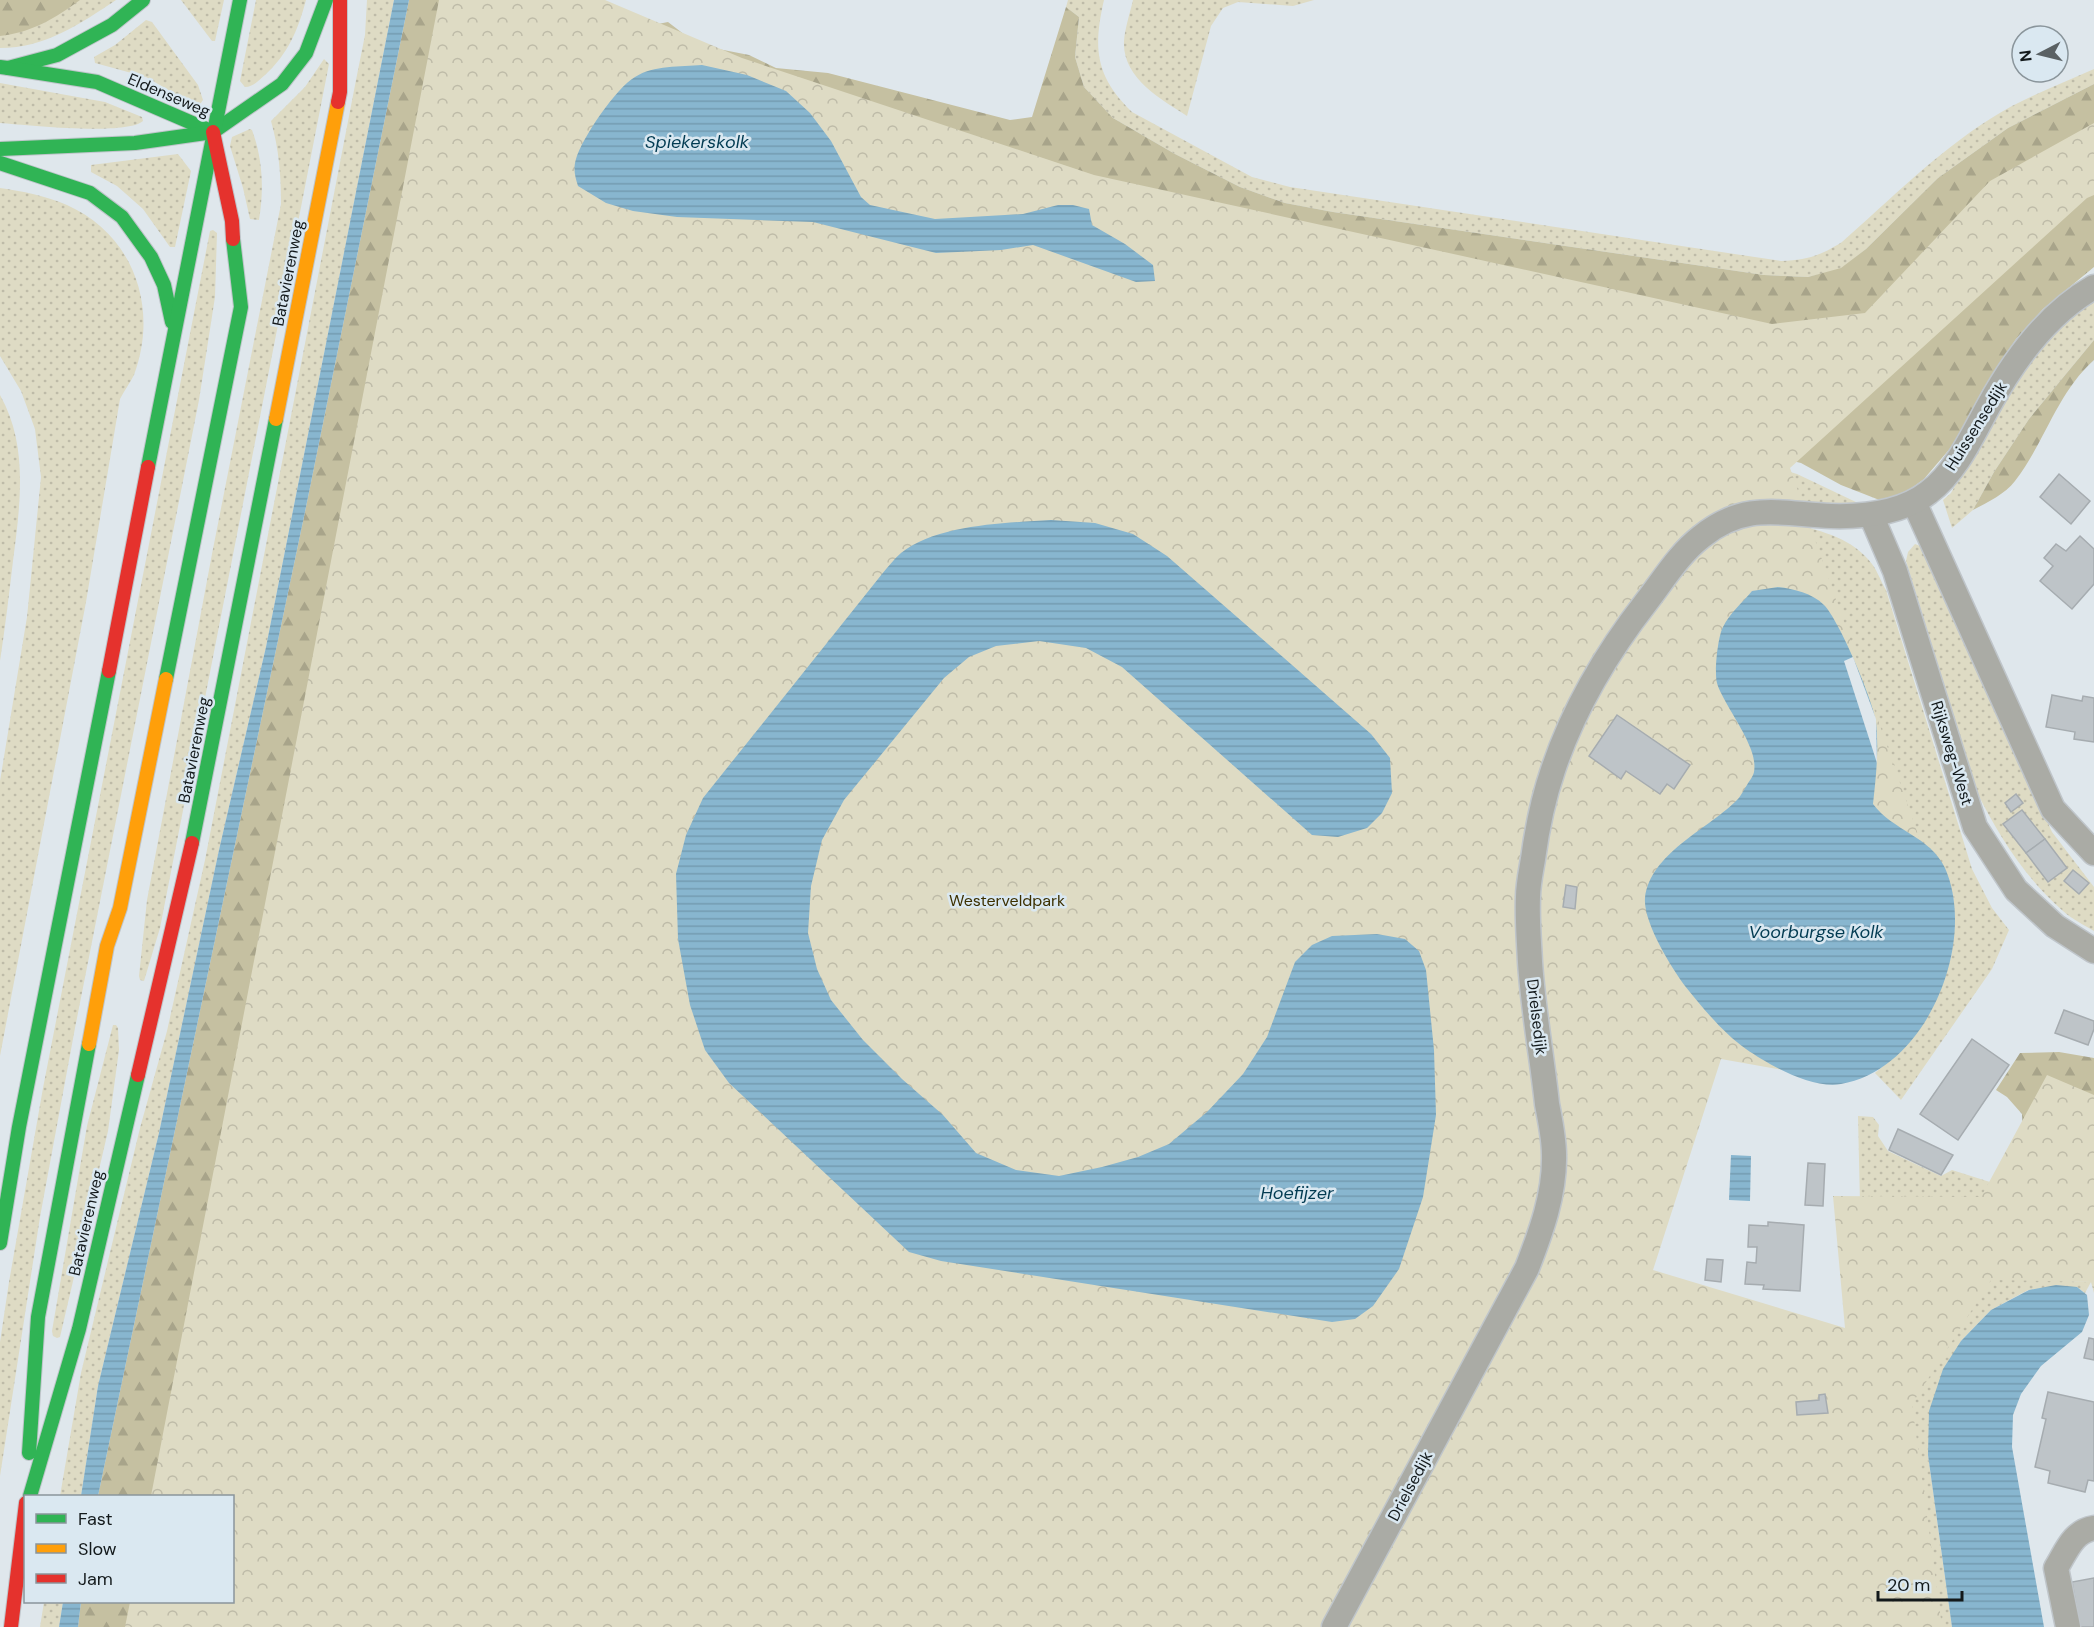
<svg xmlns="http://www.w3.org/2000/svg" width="2094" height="1627" viewBox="0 0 2094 1627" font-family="'DM Sans',sans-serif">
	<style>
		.grass { fill: url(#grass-dots) }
		.forest { fill: url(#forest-firs) }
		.park { fill: url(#park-crowns) }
		.water { fill: url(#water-rules) }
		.pier { fill: #dfe7ec }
		.building { fill: #bec4c8; stroke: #a6acb0; stroke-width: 1.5 }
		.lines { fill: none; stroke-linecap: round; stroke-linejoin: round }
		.street-casing { stroke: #bfc5ca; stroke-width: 27 }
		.fast-casing { stroke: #bfc5ca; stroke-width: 16 }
		.slow-casing { stroke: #bfc5ca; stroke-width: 16 }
		.jam-casing { stroke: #bfc5ca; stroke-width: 16 }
		.street { stroke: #aaaba5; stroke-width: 24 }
		.fast { stroke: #30b455; stroke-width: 14 }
		.slow { stroke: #ff9f0a; stroke-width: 14 }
		.jam { stroke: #e5322d; stroke-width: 14 }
		.labels { text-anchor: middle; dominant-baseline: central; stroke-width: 5; stroke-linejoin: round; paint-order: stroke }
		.street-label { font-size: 16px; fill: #13191b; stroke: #dae8f1 }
		.park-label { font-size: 16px; fill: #3c3000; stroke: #dae8f1 }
		.water-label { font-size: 18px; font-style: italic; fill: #023b52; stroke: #dae8f1 }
	</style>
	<defs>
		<pattern id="grass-dots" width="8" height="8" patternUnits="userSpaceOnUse" patternTransform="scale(1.5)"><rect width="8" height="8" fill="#dedbc4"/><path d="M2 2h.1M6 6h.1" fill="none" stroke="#bebba8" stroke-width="1.8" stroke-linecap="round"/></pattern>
		<pattern id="forest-firs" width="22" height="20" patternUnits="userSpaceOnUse" patternTransform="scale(1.5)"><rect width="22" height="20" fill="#c5c0a1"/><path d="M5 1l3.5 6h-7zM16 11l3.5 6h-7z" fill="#a8a48a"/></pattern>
		<pattern id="park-crowns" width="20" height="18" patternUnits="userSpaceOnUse" patternTransform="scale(1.5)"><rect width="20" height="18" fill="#dedbc4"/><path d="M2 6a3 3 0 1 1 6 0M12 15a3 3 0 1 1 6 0" fill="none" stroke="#bebba8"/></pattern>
		<pattern id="water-rules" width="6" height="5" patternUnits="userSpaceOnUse" patternTransform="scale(1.5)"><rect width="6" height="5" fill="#88b6cf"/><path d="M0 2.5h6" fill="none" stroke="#749cb1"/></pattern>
	</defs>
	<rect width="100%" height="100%" fill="#dfe7ec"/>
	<!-- grass -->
	<g class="grass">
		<path d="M0 0H116C80 24 45 48 0 48Z"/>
		<polygon points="181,0 224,0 215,41 212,41"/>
		<path d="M256 0H306C298 30 288 54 265 75 258 81 253 87 245 87L240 81Z"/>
		<polygon points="367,0 394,0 266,647 219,850 159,1133 98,1386 81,1496 60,1496 81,1373 140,1128 167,1031 205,860 356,80 365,35"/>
		<path d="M1068 0H1104C1093 48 1095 76 1132 112L1252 177 1290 187 1781 261C1807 260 1820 256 1842 242 1890 200 1936 153 1990 119 2022 98 2059 85 2094 69V84L2008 128 1938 178 1866 249 1841 269 1808 277 1764 275 1333 212 1285 203 1240 187 1175 154 1113 118 1084 87 1075 57 1079 17 1066 7Z"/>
		<path d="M1133 0H1314L1293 6 1238 2 1223 8 1211 26 1187 116C1161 99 1122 78 1124 41 1125 28 1130 13 1133 0Z"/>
		<polygon points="146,20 152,22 198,85 203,100 198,107 146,77 95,63 94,57 115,45"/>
		<path d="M324 59 329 64 160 928 144 981 140 980 139 976 147 900 212 554 281 204C281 175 279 149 271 121L305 87Z"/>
		<path d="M0 83 105 102 142 117 143 121C126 136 26 125 0 123Z"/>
		<path d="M250 129 252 130C263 160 264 189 259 220L250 219 243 188 230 146 232 137Z"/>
		<polygon points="178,154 191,171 175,247 170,247 143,209 117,186 91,172 91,165"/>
		<path d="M0 188C22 191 46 196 67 205 134 235 159 308 134 375 130 383 124 391 120 399L86 602 0 1056V781L27 617 41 477 35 429 21 391 0 356Z"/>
		<polygon points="213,230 217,233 215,297 199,400 75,1028 40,1217 0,1476 0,1342 9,1282 43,1088 210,231"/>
		<path d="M2094 301V340L2029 419 1994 472 1973 510 1952 528 1943 500 1951 493C1988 429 2030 341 2094 301Z"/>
		<path d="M0 395C29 446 20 506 13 561 9 595 5 628 0 661Z"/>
		<polygon points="1751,460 1797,474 1858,503 1861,507 1782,501"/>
		<path d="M1794 524C1822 531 1854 539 1872 564 1878 572 1881 582 1886 590L1972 869 1992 908 2009 930 1992 969 1901 1100 1875 1073 1901 1051 1926 1019 1951 958 1955 923 1953 894 1902 828Z"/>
		<path d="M1915 544 1923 547 2052 832 2094 887V931C2084 925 2072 919 2063 911 2026 879 1998 835 1977 792L1906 561 1908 552Z"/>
		<polygon points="113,1025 116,1025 118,1028 119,1050 108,1131 60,1337 57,1338 53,1336 52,1331 87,1126"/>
		<polygon points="1858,1116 1873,1117 1879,1125 1878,1136 1888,1151 1941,1176 1952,1170 2009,1188 1861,1248"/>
		<polygon points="1953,1276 2091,1282 2085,1293 2077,1287 2028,1290 1991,1310 1961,1341 1928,1455 1952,1627 1906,1627 1880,1476"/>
		<polygon points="44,1602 63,1602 59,1627 40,1627"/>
	</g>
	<!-- forest -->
	<g class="forest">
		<path d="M0 0H80C56 18 30 33 0 36Z"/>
		<polygon points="409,0 510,0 173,1496 98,1496 306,507"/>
		<polygon points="1066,7 1079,17 1075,57 1084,87 1113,118 1175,154 1240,187 1285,203 1333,212 1764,275 1808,277 1841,268 1866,249 1938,178 2008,128 2094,84 2094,267 2043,309 2016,339 1983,389 1953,445 1924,479 1909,490 1882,501 1841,485 1801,463 1737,448 597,36 668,22 698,45 749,55 776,68 828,73 1010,120 1032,117"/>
		<path d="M2094 340V360C2057 393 2045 442 2015 481 2005 494 1988 502 1973 510L1994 472 2029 419Z"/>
		<polygon points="2059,1052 2094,1058 2094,1117 2023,1131 2022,1114 2007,1097 1996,1090 2020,1053"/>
		<polygon points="81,1602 163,1602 161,1627 78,1627"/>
	</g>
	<!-- park -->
	<polygon class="park" points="439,0 605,0 742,58 1094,175 1772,324 1865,313 1990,181 2094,123 2094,195 2087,198 1790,468 1936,886 1817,1076 1721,1059 1653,1270 1845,1328 1833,1196 1981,1197 2047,1075 2094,1095 2094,1293 2091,1282 1991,1280 1912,1404 1942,1627 125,1627 130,1602 232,1602 232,1496 151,1496"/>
	<!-- water -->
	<g class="water">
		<polygon points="394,0 409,0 306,507 98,1496 81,1496 98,1386 159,1133 219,850 266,647"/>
		<path d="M702 65 747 75 786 91 810 113 831 141 861 197 870 205 935 219 1023 214 1058 205H1073L1089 209 1092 225 1125 244 1153 265 1155 281 1136 282 1033 245 1001 250 936 253 813 222 677 217 633 211 606 203 578 186C575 177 573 169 576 159 582 138 616 88 635 77 654 65 680 67 702 65Z"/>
		<path d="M1051 520 1095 523 1133 534 1167 556 1371 734 1390 758 1392 793 1382 813 1367 828 1338 837 1312 835 1122 667 1086 648 1039 641 996 646 969 657 944 678 844 800 822 840 811 886 808 933 817 969 831 1000 863 1040 902 1079 943 1115 976 1153 1016 1170 1059 1176 1102 1167 1138 1157 1169 1144 1207 1112 1243 1074 1267 1037 1295 962 1312 945 1332 936 1377 934 1405 939 1419 951 1426 970 1434 1050 1436 1115 1423 1197 1399 1269 1373 1306 1355 1319 1332 1322 941 1261 909 1252 729 1083 705 1050 690 1005 678 939 676 874 686 835 703 798 882 574C888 567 894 559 901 553 938 524 1006 523 1051 520Z"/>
		<path d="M1778 587C1794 589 1812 593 1824 605 1839 620 1873 700 1876 722 1879 749 1876 777 1873 804 1893 831 1930 836 1945 868 1978 943 1926 1070 1841 1084 1812 1089 1769 1065 1746 1049 1723 1033 1702 1007 1685 986 1671 967 1643 922 1645 898 1650 854 1706 830 1735 802 1740 798 1743 791 1747 785 1749 781 1753 777 1754 772 1756 760 1751 749 1746 738 1739 723 1720 695 1717 683 1714 672 1718 636 1723 627 1729 614 1743 602 1752 591Z"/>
		<polygon points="1731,1155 1751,1156 1750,1201 1729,1200"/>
		<polygon points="2056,1285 2077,1287 2087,1295 2089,1315 2082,1332 2041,1366 2021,1394 2013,1415 2012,1447 2044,1627 1952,1627 1928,1455 1929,1411 1943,1369 1961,1341 1991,1310 2029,1290"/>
		<polygon points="63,1602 81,1602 78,1627 59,1627"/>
	</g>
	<!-- pier -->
	<polygon class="pier" points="1853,657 1876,719 1877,763 1844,661"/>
	<!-- building -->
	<g class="building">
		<polygon points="2059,474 2090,501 2071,524 2040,497"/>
		<polygon points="2080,536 2094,549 2094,584 2072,609 2040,581 2053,566 2044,558 2056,544 2066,551"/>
		<polygon points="2052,695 2082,701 2083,696 2094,698 2094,742 2074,739 2075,732 2046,727"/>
		<polygon points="1617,715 1690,765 1674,789 1667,784 1660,794 1626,771 1621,779 1589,756"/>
		<polygon points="2016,794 2023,803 2011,812 2005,803"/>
		<polygon points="2022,810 2045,839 2026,853 2003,824"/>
		<polygon points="2045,839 2067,868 2048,882 2026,853"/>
		<polygon points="2073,870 2089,883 2079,894 2064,881"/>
		<polygon points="1566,885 1577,887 1575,909 1563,907"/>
		<polygon points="2064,1010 2094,1021 2094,1029 2088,1045 2055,1033"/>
		<polygon points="1972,1039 2009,1065 1958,1140 1920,1114"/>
		<polygon points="1898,1129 1953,1155 1941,1175 1889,1150"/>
		<polygon points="1808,1163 1825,1164 1823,1206 1805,1205"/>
		<polygon points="1768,1222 1804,1225 1800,1291 1763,1289 1764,1285 1745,1284 1747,1262 1756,1263 1757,1247 1748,1247 1749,1225 1768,1226"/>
		<polygon points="1707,1259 1723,1260 1721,1282 1705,1280"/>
		<polygon points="2089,1338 2094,1339 2094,1360 2084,1358"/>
		<polygon points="2048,1392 2094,1402 2094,1481 2088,1480 2085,1492 2048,1483 2050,1471 2035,1467 2046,1419 2042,1418"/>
		<polygon points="1825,1394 1828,1413 1797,1415 1796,1402 1819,1400 1819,1395"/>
		<polygon points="2094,1578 2094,1627 2080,1627 2072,1582"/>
	</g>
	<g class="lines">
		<defs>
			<g id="street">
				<polyline points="1914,502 2053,809 2094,853"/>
				<polyline points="1871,515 1895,571 1975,827 2016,890 2055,926 2094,951"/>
				<path d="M1334 1627 1527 1268C1541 1232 1555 1194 1554 1155 1554 1138 1550 1120 1547 1104 1542 1057 1533 1009 1530 962 1529 941 1527 919 1528 897 1528 885 1531 871 1533 859 1537 829 1543 799 1553 770 1573 710 1608 651 1647 601 1664 579 1679 554 1701 537 1745 501 1781 514 1831 516 1864 517 1902 513 1929 492 1956 472 1972 436 1988 407 2013 361 2048 313 2094 287"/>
				<path d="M2068 1627 2056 1568C2066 1552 2073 1531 2094 1528"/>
			</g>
			<g id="fast">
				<polyline points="0,67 8,68 57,55 112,25 143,0"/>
				<polyline points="8,68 97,82 213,132"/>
				<polyline points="0,149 135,143 213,132 282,84 306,53 326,0"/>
				<polyline points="0,163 90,193 122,217 151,257 164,285 172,322"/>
				<polyline points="148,467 240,0"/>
				<polyline points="166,679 241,307 233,239"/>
				<polyline points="192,843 276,419"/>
				<polyline points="0,1243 19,1127 109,671"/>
				<polyline points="29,1453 38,1317 89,1044"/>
				<polyline points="30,1496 79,1329 138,1075"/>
			</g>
			<g id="slow">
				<polyline points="276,419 338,102"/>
				<polyline points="89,1044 107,946 120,908 166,679"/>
			</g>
			<g id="jam">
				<polyline points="338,102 340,92 340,0"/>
				<polyline points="213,132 232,221 233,239"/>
				<polyline points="109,671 148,467"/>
				<polyline points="138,1075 192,843"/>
				<polyline points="11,1627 26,1503"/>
			</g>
		</defs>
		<!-- street casing -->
		<use href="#street" class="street-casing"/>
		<!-- fast casing -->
		<use href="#fast" class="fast-casing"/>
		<!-- slow casing -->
		<use href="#slow" class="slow-casing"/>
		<!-- jam casing -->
		<use href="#jam" class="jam-casing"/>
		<!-- street -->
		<use href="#street" class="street"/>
		<!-- fast -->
		<use href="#fast" class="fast"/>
		<!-- slow -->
		<use href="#slow" class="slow"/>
		<!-- jam -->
		<use href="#jam" class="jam"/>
	</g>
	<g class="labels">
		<!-- street labels -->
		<g class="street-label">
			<text transform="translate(169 95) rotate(23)">Eldenseweg</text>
			<text transform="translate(288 273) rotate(-79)">Batavierenweg</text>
			<text transform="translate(1976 426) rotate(-58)">Huissensedijk</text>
			<text transform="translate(194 750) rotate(-79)">Batavierenweg</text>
			<text transform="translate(1952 753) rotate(73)">Rijksweg-West</text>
			<text transform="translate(1537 1017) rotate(83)">Drielsedijk</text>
			<text transform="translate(86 1223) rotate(-77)">Batavierenweg</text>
			<text transform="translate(1410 1486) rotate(-62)">Drielsedijk</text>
		</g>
		<!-- park labels -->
		<g class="park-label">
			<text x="1007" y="900">Westerveldpark</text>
		</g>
		<!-- water labels -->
		<g class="water-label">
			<text x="697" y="142">Spiekerskolk</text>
			<text x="1816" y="932">Voorburgse Kolk</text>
			<text x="1297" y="1193">Hoefijzer</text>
		</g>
	</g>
	<!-- legend -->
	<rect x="24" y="1495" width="210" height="108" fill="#dae8f1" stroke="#8a959b" stroke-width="1.5"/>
	<rect x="36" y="1514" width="30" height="9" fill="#30b455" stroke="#8a959b" stroke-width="1.5"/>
	<text x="78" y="1525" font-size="18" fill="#13191b">Fast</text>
	<rect x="36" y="1544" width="30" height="9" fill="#ff9f0a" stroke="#8a959b" stroke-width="1.5"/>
	<text x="78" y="1555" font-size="18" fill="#13191b">Slow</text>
	<rect x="36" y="1574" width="30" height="9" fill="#e5322d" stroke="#8a959b" stroke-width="1.5"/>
	<text x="78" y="1585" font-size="18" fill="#13191b">Jam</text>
	<!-- north arrow -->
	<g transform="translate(2040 54) rotate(263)"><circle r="28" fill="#dae8f1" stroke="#8a959b" stroke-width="1.5"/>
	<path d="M0-4.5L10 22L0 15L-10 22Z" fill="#5a6164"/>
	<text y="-9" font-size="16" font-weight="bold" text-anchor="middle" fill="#13191b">N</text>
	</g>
	<!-- scale -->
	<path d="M1878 1591v9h84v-9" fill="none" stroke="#13191b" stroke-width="3"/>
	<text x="1887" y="1591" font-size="18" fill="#13191b" stroke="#dae8f1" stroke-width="4.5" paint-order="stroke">20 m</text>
</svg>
